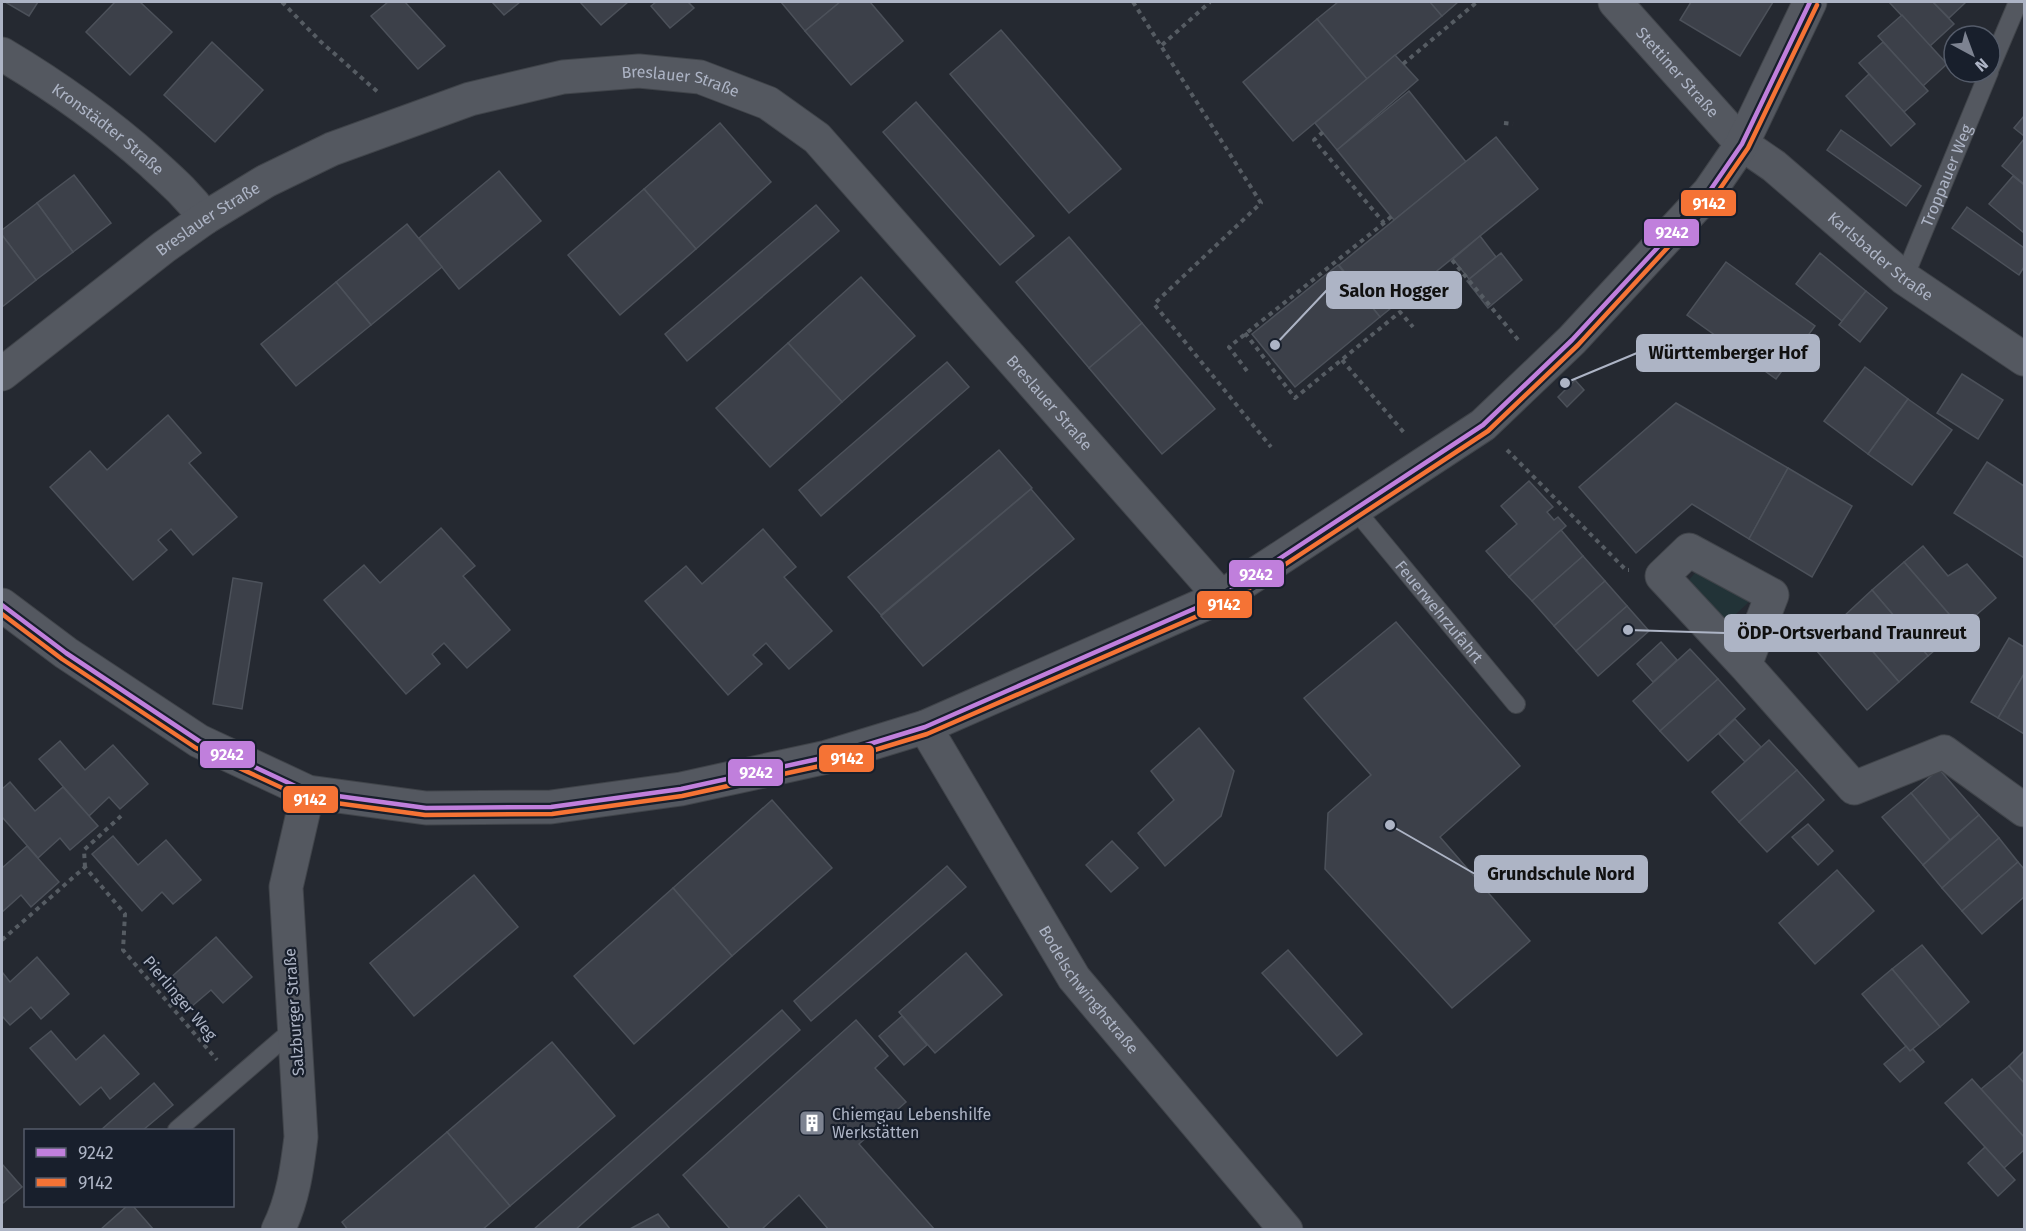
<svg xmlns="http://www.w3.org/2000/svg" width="2026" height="1231" viewBox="0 0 2026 1231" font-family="'Fira Sans',sans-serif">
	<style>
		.green { fill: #223337 }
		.building { fill: #3c4049; stroke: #4c515a; stroke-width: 1.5 }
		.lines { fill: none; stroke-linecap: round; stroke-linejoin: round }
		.lane-casing { stroke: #40444a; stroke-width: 20 }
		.street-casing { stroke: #40444a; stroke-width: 35 }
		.path { stroke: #565c63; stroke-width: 4; stroke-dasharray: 4.5 4.5; stroke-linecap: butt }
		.lane { stroke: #545860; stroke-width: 18 }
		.street { stroke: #545860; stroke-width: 33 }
		.bus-1-casing { stroke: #181f2c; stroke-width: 9 }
		.bus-2-casing { stroke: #181f2c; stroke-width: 9 }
		.bus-1 { stroke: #c07fdc; stroke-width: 4.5 }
		.bus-2 { stroke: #f57335; stroke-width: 4.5 }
		.labels { text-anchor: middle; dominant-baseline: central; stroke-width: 4.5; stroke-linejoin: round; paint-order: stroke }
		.street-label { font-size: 16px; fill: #adb4c5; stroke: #181f2c }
		.poi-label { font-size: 16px; fill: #adb4c5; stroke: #181f2c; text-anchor: start }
		.leader { fill: none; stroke: #adb4c5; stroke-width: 2 }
		.callout-dot { fill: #adb4c5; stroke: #181f2c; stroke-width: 2 }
		.callout { fill: #adb4c5; stroke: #adb4c5; stroke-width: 2 }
		.callout-label { font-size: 18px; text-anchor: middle; font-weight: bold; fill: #111 }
		.line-badge { stroke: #181f2c; stroke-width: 2 }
		.badge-label { font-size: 16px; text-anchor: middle; font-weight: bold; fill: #fff }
	</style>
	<rect width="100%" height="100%" fill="#252931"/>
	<!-- green -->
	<polygon class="green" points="1699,568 1750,601 1724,625 1685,585"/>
	<!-- building -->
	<g class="building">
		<polygon points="5,2 38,2 29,16"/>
		<polygon points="115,2 140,2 172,32 130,75 86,32"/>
		<polygon points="388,2 405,2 445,46 418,69 371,16"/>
		<polygon points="492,2 520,2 504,15"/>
		<polygon points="580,2 628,2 601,25"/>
		<polygon points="656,2 688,2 694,8 670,28 651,6"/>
		<polygon points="781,2 840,2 805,31"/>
		<polygon points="840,2 870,2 903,41 851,85 805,31"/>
		<polygon points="1338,2 1430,2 1442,16 1367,79 1317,19"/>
		<polygon points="1430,2 1458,2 1442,16"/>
		<polygon points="1691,2 1773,2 1740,56 1680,20"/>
		<polygon points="1889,2 1933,2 1954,24 1930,46"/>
		<polygon points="1933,2 1966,2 1949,18"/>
		<polygon points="1902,15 1947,64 1923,86 1878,36"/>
		<polygon points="1317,19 1367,79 1293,141 1243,82"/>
		<polygon points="1001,30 1121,169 1069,213 950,74"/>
		<polygon points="212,42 263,90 215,142 164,95"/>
		<polygon points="1883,42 1928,91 1904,112 1859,63"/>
		<polygon points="1395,55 1418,80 1337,150 1315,123"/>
		<polygon points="1869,74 1915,124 1891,146 1846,96"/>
		<polygon points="1409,91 1466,162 1394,220 1337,150"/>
		<polygon points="916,102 1034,236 1000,265 883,132"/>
		<polygon points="2024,116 2024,136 2014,128"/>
		<polygon points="720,123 771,182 696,249 644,189"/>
		<polygon points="1841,130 1921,186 1906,206 1827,150"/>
		<polygon points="1496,137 1538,189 1380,317 1339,265"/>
		<polygon points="2024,139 2024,184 2002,166"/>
		<polygon points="499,171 541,221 459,289 419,238"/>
		<polygon points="74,175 111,223 73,252 37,203"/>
		<polygon points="2013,176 2024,185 2024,233 1989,204"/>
		<polygon points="644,189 696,249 620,315 568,255"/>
		<polygon points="37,203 73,252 36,280 2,235 2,230"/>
		<polygon points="816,205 839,231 687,361 665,334"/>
		<polygon points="1967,207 2024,248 2024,267 2019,275 1952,228"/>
		<polygon points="407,224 442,267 371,325 336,282"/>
		<polygon points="2,235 36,280 2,307"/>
		<polygon points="1480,236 1496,257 1469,279 1453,259"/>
		<polygon points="1069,237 1142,323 1089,368 1016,282"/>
		<polygon points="1501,253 1522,280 1488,308 1467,281"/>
		<polygon points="1820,253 1866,291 1842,321 1796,284"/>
		<polygon points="1726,262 1815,326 1776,379 1687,315"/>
		<polygon points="1338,265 1380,317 1295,387 1252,334"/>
		<polygon points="861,277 915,336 842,402 788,343"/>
		<polygon points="336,282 371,325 296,386 261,344"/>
		<polygon points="1866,291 1887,308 1860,342 1839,325"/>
		<polygon points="1142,323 1215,409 1162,454 1089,368"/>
		<polygon points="788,343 842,402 770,467 716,408"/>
		<polygon points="947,362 969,387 821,516 799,490"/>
		<polygon points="1865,367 1908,399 1868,454 1824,421"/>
		<polygon points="1962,374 2003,400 1978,439 1937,413"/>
		<polygon points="1575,380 1584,390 1567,407 1558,397"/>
		<polygon points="1908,399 1952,430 1912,485 1868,454"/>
		<polygon points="1676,403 1788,468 1749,539 1692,504 1636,553 1579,487"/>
		<polygon points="168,415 201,453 189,463 237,517 193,555 171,529 158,540 167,550 133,580 50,487 90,451 107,470"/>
		<polygon points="999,450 1032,488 881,615 848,577"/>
		<polygon points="1987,462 2024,486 2024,558 1954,513"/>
		<polygon points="1788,468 1852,506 1812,577 1749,539"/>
		<polygon points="1529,481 1553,507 1547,512 1554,520 1558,517 1566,526 1509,577 1486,551 1517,524 1501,506"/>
		<polygon points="1031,489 1074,539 923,666 881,616"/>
		<polygon points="441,528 475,566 463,576 510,630 467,668 444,643 432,654 440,664 406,694 324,600 364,565 380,583"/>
		<polygon points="763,529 796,567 784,577 832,631 789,669 766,643 753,655 762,664 728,695 645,601 686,566 702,584"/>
		<polygon points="1561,530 1583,556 1532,601 1509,577"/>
		<polygon points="1923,546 1948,576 1967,564 1996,598 1961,628 1904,562"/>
		<polygon points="1583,556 1605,581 1554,626 1532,601"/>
		<polygon points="1904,562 1961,628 1928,656 1872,590"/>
		<polygon points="233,578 262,583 242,709 213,704"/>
		<polygon points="1605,581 1627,606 1576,651 1554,626"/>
		<polygon points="1872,590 1928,656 1899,682 1843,617"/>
		<polygon points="1627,606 1649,631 1598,676 1576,651"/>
		<polygon points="1843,617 1899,682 1867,710 1811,644"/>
		<polygon points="1396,622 1520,766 1440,837 1530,941 1452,1008 1325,869 1328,813 1371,775 1304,698"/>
		<polygon points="2009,638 2024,647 2024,674 1998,718 1971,702"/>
		<polygon points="1661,642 1677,660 1653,682 1637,664"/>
		<polygon points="1690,649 1718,679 1660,731 1633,701"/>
		<polygon points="2024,674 2024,734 1998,718"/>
		<polygon points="1718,679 1745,709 1688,761 1660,731"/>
		<polygon points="1735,719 1761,747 1745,762 1719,734"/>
		<polygon points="1199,728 1234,771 1221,816 1165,866 1138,833 1174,800 1151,771"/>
		<polygon points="1769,740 1797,770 1739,822 1712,792"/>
		<polygon points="60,741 85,770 113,745 148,784 120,809 109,797 89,816 39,759"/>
		<polygon points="1939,769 1979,815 1950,840 1911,793"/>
		<polygon points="1797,770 1824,800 1767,852 1739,822"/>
		<polygon points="10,782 35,811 63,787 98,826 70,850 60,838 38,858 2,817 2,789"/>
		<polygon points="1911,793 1950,840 1923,865 1882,817"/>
		<polygon points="772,800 832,868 732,956 673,888"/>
		<polygon points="1979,815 1999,838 1942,888 1923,865"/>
		<polygon points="1808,824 1833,851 1818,865 1792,837"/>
		<polygon points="113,836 138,865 166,840 201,880 173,904 162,892 142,911 92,854"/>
		<polygon points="1999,838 2018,862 1962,911 1942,888"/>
		<polygon points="1112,841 1138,868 1111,892 1086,865"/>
		<polygon points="27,846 59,882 31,907 21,895 2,912 2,868"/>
		<polygon points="2018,862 2024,869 2024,897 1982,934 1962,911"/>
		<polygon points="947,866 966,887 811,1021 794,1001"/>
		<polygon points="1837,870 1874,911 1815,964 1779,923"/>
		<polygon points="474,875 518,927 414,1016 370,963"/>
		<polygon points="673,888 732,956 634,1044 574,976"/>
		<polygon points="216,937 252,977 223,1003 211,990 191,1007 168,980"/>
		<polygon points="1922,945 1969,1002 1940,1027 1892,969"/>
		<polygon points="1288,950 1362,1034 1337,1056 1262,973"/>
		<polygon points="966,953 1002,995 935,1053 899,1012"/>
		<polygon points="37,957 69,994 41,1019 31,1007 10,1025 2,1016 2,972 10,982"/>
		<polygon points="1892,969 1940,1027 1910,1051 1862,994"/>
		<polygon points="782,1010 800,1030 575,1230 533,1230"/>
		<polygon points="902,1016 927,1045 904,1065 879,1036"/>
		<polygon points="856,1020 888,1056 875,1068 906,1102 859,1144 935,1230 829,1230 799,1195 761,1230 731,1230 683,1175"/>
		<polygon points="51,1031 76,1060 104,1035 139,1074 110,1099 101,1087 80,1105 30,1048"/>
		<polygon points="552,1042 615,1116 510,1206 447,1132"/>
		<polygon points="1906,1046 1910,1051 1913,1049 1924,1062 1900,1082 1884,1064"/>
		<polygon points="2024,1051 2024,1083 2009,1066"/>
		<polygon points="2009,1066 2024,1083 2024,1137 1981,1089"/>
		<polygon points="1972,1079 2024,1137 2024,1150 2004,1168 1945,1103"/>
		<polygon points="154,1083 173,1105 143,1130 101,1130"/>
		<polygon points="447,1132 510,1206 482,1230 348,1230 342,1222"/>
		<polygon points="1985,1147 2015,1180 1998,1196 1968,1163"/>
		<polygon points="2,1164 22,1187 2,1204"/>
		<polygon points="127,1206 133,1206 154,1230 100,1230"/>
		<polygon points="658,1214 671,1230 628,1230"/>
	</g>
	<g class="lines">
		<defs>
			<g id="lane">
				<polyline points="1990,68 2018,2"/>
				<path id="s1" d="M1904 278 1989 72"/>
				<path id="s2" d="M1363 519 1516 704"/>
				<polyline points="177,1130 287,1035 295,1034"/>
			</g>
			<g id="street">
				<path id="s3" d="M1615 2 1742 144 1774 166 1904 278 2024 359"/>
				<path id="s4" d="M2 54C54 85 105 121 151 162 172 181 188 195 205 218"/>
				<path id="s5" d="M2 374 164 247 205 218 266 181 332 149 470 99 563 77 639 71 700 77 768 103 817 138 1221 597"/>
				<polyline points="2,605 66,653 199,741 308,792 426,808 551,807 681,789 827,757 925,727 1221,597 1483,425 1572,340 1709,192 1742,144 1810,2"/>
				<polyline points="1745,665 1772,595 1689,550 1662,576 1745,665 1854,788 1944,752 2024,810"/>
				<path id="s6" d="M925 727 1074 978 1286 1230"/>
				<path d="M278 1230C293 1200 297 1169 301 1137L286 887 308 792"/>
			</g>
		</defs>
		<!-- lane casing -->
		<use href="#lane" class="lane-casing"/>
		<!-- street casing -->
		<use href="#street" class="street-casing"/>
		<!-- path -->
		<g class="path">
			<polyline points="282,2 320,41 380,94"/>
			<polyline points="1133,2 1261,203 1154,304 1271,447"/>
			<polyline points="1162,45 1210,2"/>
			<polyline points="1403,64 1477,2"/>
			<polyline points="1504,123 1513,124"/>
			<polyline points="1323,132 1314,140 1384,223 1392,216"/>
			<polyline points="1452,260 1520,342"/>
			<polyline points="1245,333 1295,398 1400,312 1413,327"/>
			<polyline points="1342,360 1406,435"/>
			<polyline points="1247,371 1229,347 1384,223"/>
			<polyline points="1507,450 1626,570 1629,570"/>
			<polyline points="85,867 84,850 121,816"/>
			<polyline points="2,940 85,867 125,914 123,950 217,1060"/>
		</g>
		<!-- lane -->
		<use href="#lane" class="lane"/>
		<!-- street -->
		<use href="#street" class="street"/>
		<defs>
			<polyline id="bus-1" points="2,605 66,653 199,741 308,792 426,808 551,807 681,789 827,757 925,727 1221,597 1483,425 1572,340 1709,192 1742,144 1810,2"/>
			<polyline id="bus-2" points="2,614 62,659 196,748 306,799 425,815 552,814 682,796 829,764 927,734 1225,604 1488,431 1578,345 1715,196 1748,148 1817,5"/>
		</defs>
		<!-- bus-1 casing -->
		<use href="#bus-1" class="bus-1-casing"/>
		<!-- bus-2 casing -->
		<use href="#bus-2" class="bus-2-casing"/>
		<!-- bus-1 -->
		<use href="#bus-1" class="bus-1"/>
		<!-- bus-2 -->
		<use href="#bus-2" class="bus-2"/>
	</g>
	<!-- icons -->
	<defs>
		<symbol id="building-square" viewBox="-11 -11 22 22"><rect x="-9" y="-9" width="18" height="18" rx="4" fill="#7d8391" stroke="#181f2c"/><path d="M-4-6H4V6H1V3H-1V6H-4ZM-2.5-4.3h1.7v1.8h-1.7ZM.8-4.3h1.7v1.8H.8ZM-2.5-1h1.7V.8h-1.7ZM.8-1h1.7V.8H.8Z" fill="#fff"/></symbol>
	</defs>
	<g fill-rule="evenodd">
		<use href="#building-square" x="797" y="1108" width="30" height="30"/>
	</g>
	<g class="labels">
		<!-- street labels -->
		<g class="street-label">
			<text stroke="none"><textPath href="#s3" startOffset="94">Stettiner Straße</textPath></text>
			<text stroke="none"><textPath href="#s5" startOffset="762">Breslauer Straße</textPath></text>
			<text stroke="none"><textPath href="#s4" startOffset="130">Kronstädter Straße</textPath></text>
			<text stroke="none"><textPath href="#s1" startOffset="111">Troppauer Weg</textPath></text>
			<text stroke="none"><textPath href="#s5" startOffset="258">Breslauer Straße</textPath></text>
			<text stroke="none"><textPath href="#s3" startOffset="369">Karlsbader Straße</textPath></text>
			<text stroke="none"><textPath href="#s5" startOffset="1266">Breslauer Straße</textPath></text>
			<text stroke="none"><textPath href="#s2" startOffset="120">Feuerwehrzufahrt</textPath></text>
			<text stroke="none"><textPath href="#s6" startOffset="310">Bodelschwinghstraße</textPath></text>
			<text transform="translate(180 998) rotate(50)">Pierlinger Weg</text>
			<text transform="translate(294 1012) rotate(-94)">Salzburger Straße</text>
		</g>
		<!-- poi labels -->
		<g class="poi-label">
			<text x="832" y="1114">Chiemgau Lebenshilfe<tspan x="832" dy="18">Werkstätten</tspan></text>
		</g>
	</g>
	<!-- callouts -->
	<path class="leader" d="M1275 345L1327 290M1565 383L1637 353M1628 630L1725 633M1390 825L1475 874"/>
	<g class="callout-dot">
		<circle cx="1275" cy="345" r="6"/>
		<circle cx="1565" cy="383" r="6"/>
		<circle cx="1628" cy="630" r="6"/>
		<circle cx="1390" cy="825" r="6"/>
	</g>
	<g class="callout">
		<rect x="1327" y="272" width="134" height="36" rx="6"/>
		<rect x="1637" y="335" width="182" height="36" rx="6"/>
		<rect x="1725" y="615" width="254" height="36" rx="6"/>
		<rect x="1475" y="856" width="172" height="36" rx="6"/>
	</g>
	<g class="callout-label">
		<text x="1394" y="297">Salon Hogger</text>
		<text x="1728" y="359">Württemberger Hof</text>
		<text x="1852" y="639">ÖDP-Ortsverband Traunreut</text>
		<text x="1561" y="880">Grundschule Nord</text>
	</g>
	<g class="line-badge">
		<rect x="1680" y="189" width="57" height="28" rx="6" fill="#f57335"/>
		<rect x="1643" y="218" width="57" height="29" rx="6" fill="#c07fdc"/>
		<rect x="1228" y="559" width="57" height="29" rx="6" fill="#c07fdc"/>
		<rect x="1196" y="590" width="57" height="29" rx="6" fill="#f57335"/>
		<rect x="199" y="740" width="57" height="29" rx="6" fill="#c07fdc"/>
		<rect x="818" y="744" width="57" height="29" rx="6" fill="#f57335"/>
		<rect x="727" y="758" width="57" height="29" rx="6" fill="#c07fdc"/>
		<rect x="282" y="785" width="57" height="29" rx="6" fill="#f57335"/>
	</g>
	<g class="badge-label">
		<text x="1709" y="209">9142</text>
		<text x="1672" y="238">9242</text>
		<text x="1256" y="580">9242</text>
		<text x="1224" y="610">9142</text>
		<text x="227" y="760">9242</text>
		<text x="847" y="764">9142</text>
		<text x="756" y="778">9242</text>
		<text x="310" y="805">9142</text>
	</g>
	<!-- border -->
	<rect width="2026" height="1231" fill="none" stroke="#adb4c5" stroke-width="6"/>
	<!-- legend -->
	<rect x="24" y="1129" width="210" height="78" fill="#181f2c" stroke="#545b69" stroke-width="1.5"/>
	<rect x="36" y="1148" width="30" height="9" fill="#c07fdc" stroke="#545b69" stroke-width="1.5"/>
	<text x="78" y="1159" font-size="18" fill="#adb4c5">9242</text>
	<rect x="36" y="1178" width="30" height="9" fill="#f57335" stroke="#545b69" stroke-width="1.5"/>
	<text x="78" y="1189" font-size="18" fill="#adb4c5">9142</text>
	<!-- north arrow -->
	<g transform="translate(1972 54) rotate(139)"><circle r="28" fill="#181f2c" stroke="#545b69" stroke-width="1.5"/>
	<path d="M0-4.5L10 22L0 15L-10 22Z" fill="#7d8391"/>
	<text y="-9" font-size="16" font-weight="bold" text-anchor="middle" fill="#adb4c5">N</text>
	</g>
</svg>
